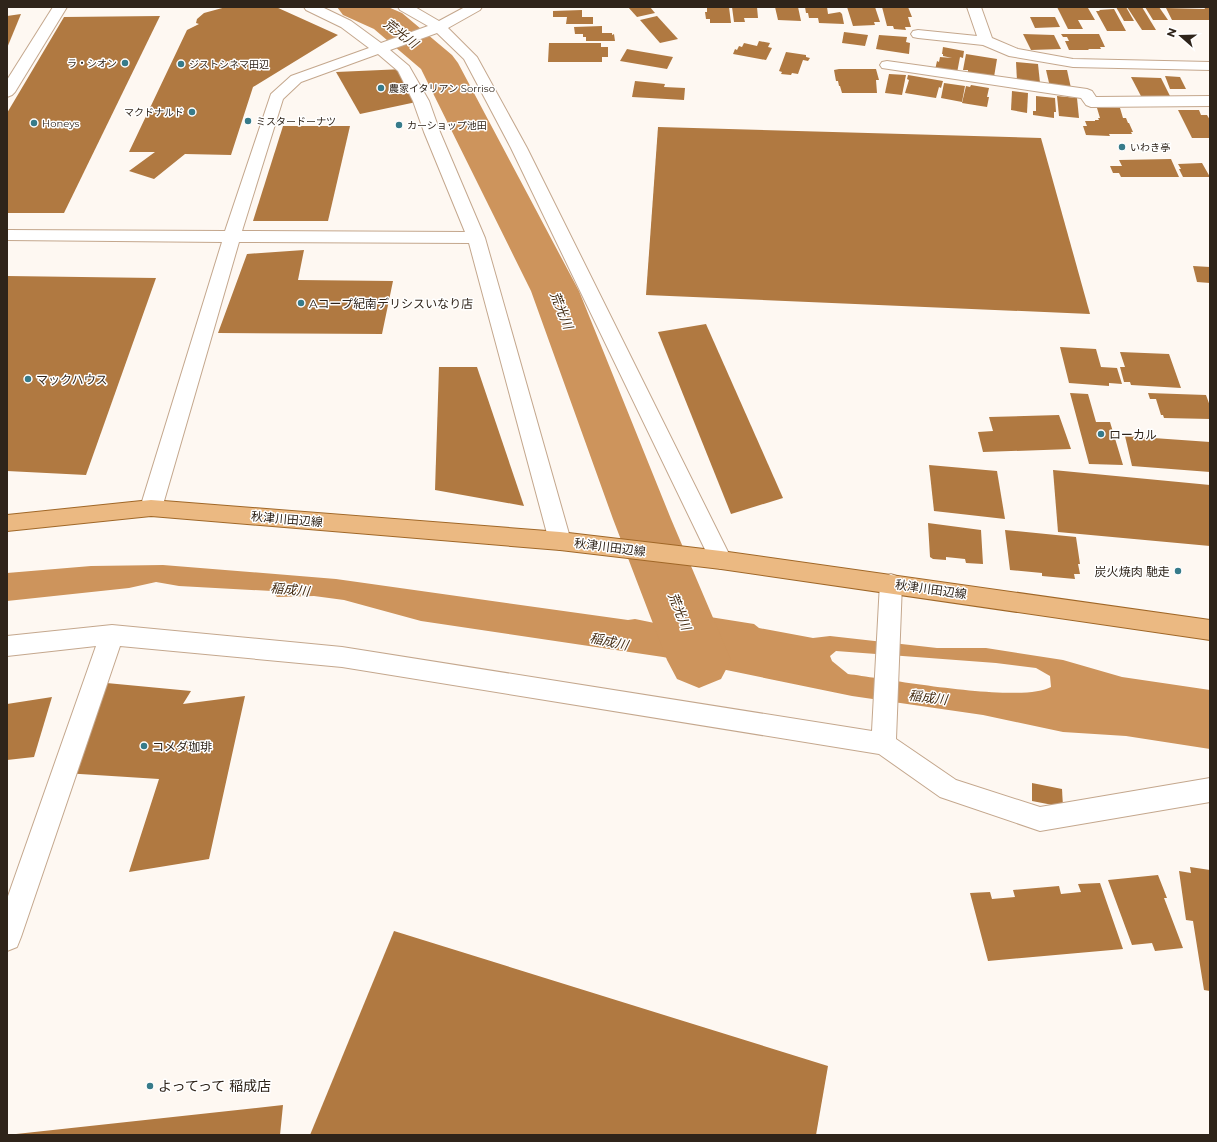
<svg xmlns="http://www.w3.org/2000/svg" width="1217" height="1142" viewBox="0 0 1217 1142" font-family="Montserrat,'Noto Sans JP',sans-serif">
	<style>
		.water { fill: #cd945c; fill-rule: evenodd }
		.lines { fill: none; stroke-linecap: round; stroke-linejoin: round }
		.river { fill: #cd945c; fill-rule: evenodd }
		.building { fill: #b07941 }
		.minor-casing { stroke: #c4a78d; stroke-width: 2 }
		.major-casing { stroke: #a06727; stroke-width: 2 }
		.minor { fill: #fff; fill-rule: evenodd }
		.major { fill: #ebb982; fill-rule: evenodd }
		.poi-dot { fill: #377b8a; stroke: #fff; stroke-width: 1.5 }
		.labels { text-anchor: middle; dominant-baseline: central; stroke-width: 3; stroke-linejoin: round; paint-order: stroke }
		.far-poi-label { font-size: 10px; fill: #2f241a; stroke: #fff; text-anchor: start }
		.poi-label { font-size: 12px; fill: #2f241a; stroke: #fff; text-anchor: start }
		.street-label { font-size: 12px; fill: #2f241a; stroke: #fff }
		.water-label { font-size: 13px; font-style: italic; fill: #452d14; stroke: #fff }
		.near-poi-label { font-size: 14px; fill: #2f241a; stroke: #fff; text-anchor: start }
	</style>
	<rect width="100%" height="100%" fill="#fef8f2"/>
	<!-- water -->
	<path class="water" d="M163 565 336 579 628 620 635 619 679 628 692 625 690 617 650 595 652 591 685 594 698 611 710 617 754 624 759 628 813 638 830 636 937 648H986L1063 660 1122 677 1210 690V749L1126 736 1063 732 983 715 852 696 663 657 421 621 344 600 314 596 277 597 272 591 179 586 156 582 129 588 7 601V573L91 566ZM836 651 996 663 1036 668 1050 676 1051 687C1021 704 888 679 848 674L832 661 830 656Z"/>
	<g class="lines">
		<!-- river -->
		<polygon class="river" points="337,7 388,7 402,13 452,55 458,63 579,291 671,519 731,660 721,679 699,688 677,679 667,660 613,519 531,291 421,69 374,29 343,15"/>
	</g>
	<!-- building -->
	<g class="building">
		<polygon points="226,7 276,7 338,35 253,87 231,155 185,154 154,179 129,171 155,152 129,152 187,30 199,24 196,23 197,19 204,13"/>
		<polygon points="628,7 650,7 655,13 637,17"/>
		<polygon points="707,7 729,7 731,23 710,23 710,19 706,19 705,12 707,12"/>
		<polygon points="732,7 757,7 758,18 744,18 745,22 734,22"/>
		<polygon points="775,7 798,7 801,21 778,20"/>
		<polygon points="805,7 827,7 828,14 840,12 842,14 844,24 819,23 818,18 809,18 808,13 806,13"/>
		<polygon points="847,7 875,7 880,22 874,22 875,25 853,26"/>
		<polygon points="882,7 908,7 912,17 908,17 911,27 905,27 906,30 894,29 893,26 887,26"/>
		<polygon points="1057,7 1088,8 1095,20 1078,20 1083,29 1068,29"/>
		<polygon points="1116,7 1126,7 1134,21 1124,21"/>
		<polygon points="1127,7 1142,7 1156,30 1142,30"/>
		<polygon points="1145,7 1159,7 1168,20 1153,20"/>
		<polygon points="1204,7 1210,7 1210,20 1172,20 1166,8 1205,9"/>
		<polygon points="1114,9 1126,31 1107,31 1096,11 1100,11 1099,10"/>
		<polygon points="582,10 582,17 593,17 593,24 566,24 567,17 553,17 553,11"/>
		<polygon points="21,14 7,48 7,16"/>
		<polygon points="160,16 64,213 7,213 7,113 64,17"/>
		<polygon points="657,16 678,39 660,43 640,20"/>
		<polygon points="1030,17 1055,17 1060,27 1035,28"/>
		<polygon points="602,26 602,33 612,33 612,35 614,34 615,41 586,41 586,37 583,37 583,34 575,34 574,27"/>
		<polygon points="844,32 868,35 865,46 842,43"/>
		<polygon points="1023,34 1054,35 1061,49 1031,50"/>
		<polygon points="1061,34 1099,34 1105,47 1100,47 1101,49 1088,49 1089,50 1069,50 1065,41 1069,41 1067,37 1063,37"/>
		<polygon points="879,35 907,37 906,42 910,43 909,54 876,49"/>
		<polygon points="759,41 770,43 768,47 772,48 766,60 733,54 735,49 737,50 739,46 742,47 744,43 757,46"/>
		<polygon points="549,43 601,43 601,47 608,47 608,57 602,57 602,62 548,62"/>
		<polygon points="943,47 964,51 963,58 960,57 957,73 935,70 937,61 939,62 940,57 952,58 943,56 943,54 942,54"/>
		<polygon points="627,49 632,50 673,57 667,69 620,61"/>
		<polygon points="786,52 806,55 806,57 810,58 808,61 803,60 798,74 792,73 791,75 781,74 782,72 779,71"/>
		<polygon points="966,54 997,59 994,77 968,72 968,70 963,70"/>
		<polygon points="1016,62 1038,64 1040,83 1017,81"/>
		<polygon points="404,69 421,101 360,114 336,72"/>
		<polygon points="839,69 876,69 879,80 876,80 877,93 842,93 840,86 839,86 838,81 836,81 834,70"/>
		<polygon points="1046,70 1067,70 1071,88 1050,87"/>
		<polygon points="889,74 906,75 902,95 885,93"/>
		<polygon points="908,75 943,81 941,88 939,87 936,98 905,93 909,80 907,79"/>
		<polygon points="1165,76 1180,77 1186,89 1170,89"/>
		<polygon points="1131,77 1161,78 1171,98 1142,98"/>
		<polygon points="635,81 665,84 664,87 685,88 684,100 632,97"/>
		<polygon points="944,83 965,86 962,102 941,98"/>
		<polygon points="971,85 989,88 987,97 989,97 987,107 962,103 966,86 970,87"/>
		<polygon points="1012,91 1028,93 1027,113 1011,110"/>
		<polygon points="1036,96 1055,98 1056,112 1054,112 1054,118 1033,115 1033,111 1036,111"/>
		<polygon points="1057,96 1077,98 1079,118 1059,116"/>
		<polygon points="1097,108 1120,108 1123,118 1126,118 1128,123 1129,123 1133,132 1131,132 1132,134 1109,134 1110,136 1086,135 1083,126 1087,126 1085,121 1095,121 1095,120 1099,120 1098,118 1100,118"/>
		<polygon points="1178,110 1199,110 1201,115 1207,115 1210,120 1210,138 1192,138"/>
		<polygon points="283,126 350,126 328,221 253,221"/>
		<polygon points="658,127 1041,138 1090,314 646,295"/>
		<polygon points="1171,159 1179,177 1121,177 1119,173 1113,173 1110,166 1122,166 1119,160"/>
		<polygon points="1202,163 1210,177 1183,177 1179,169 1181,169 1178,164"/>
		<polygon points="304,250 298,280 393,281 382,334 218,333 247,254"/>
		<polygon points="1193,266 1210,267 1210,283 1197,282"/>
		<polygon points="7,276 156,278 86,475 7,471"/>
		<polygon points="706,324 783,498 731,514 658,332"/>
		<polygon points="1060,347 1096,349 1101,367 1117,368 1122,384 1109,383 1109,386 1069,383"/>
		<polygon points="1120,352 1169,354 1181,388 1131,385 1130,382 1124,382 1120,367 1125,367"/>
		<polygon points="439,367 477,367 524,506 435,490"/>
		<polygon points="1070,393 1088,394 1096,422 1110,422 1123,465 1089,464"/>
		<polygon points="1148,393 1206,395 1210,406 1210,419 1164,418 1163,415 1161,415 1156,399 1150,399"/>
		<polygon points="1059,415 1071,449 983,452 978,432 993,431 989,417"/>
		<polygon points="1125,436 1210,442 1210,472 1132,466"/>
		<polygon points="929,465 997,471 1005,519 934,511"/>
		<polygon points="1053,470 1210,485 1210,546 1058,532"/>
		<polygon points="928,523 981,530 983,564 966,563 965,559 946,557 946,560 933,559 930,557"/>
		<polygon points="1005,530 1076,537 1080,564 1078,564 1080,574 1074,574 1075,579 1042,576 1042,573 1010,570"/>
		<polygon points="96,682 191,691 183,704 245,696 209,859 129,872 159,779 64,773"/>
		<polygon points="52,697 34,757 7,760 7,704"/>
		<polygon points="1032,783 1062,789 1063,807 1032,801"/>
		<polygon points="1190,867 1210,870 1210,991 1204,990 1193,921 1186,920 1179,871 1191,873"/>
		<polygon points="1158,875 1167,898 1164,898 1183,948 1155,951 1152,943 1132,945 1108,880"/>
		<polygon points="1100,883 1123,949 988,961 970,893 990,892 992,899 1015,897 1013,890 1059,886 1061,894 1081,892 1078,884"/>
		<polygon points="394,931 828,1066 816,1135 310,1135"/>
		<polygon points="283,1105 280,1135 16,1135 16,1134"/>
	</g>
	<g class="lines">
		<defs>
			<g id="minor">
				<polygon points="53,7 67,7 15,92 12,95 7,97 7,80"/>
				<path d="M304 7H322L351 21 381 43 428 26 400 10 398 7H415L439 21 465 7H482L480 10 448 28 477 57 527 148 732 560 729 566 721 569 713 566 511 148 464 59 437 33 390 50 409 66 429 101 440 132 485 238 571 541 568 547 560 550 552 547 549 541 469 243 239 242 162 508 158 514 151 516 144 514 140 508 222 242 7 240V230L225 231 271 94 291 76 369 48 341 27 306 10ZM378 54 398 71 413 101 424 132 465 232 242 231 283 99 301 82Z"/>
				<polygon points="967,7 981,7 992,38 1018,49 1073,59 1210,62 1210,70 1073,67 1009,56 983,45 918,38 913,37 911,34 913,31 918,30 977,36"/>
				<polygon points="887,61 1087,89 1092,91 1096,97 1210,96 1210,106 1091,107 1086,105 1081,98 882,68 880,65 882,62"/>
				<polygon points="891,574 899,577 902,583 896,739 956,780 1040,807 1210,778 1210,802 1040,831 940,797 879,754 342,667 120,646 21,937 17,947 7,951 7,899 96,646 7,656 7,636 112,625 342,647 872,731 880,583 883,577"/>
			</g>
			<polygon id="major" points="151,500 560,532 721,551 1210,620 1210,640 721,569 560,550 151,516 7,531 7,515"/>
		</defs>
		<!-- minor casing -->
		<use href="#minor" class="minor-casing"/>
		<!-- major casing -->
		<use href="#major" class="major-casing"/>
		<!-- minor -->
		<use href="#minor" class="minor"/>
		<!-- major -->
		<use href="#major" class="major"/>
	</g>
	<!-- markers -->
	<g class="poi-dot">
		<circle cx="125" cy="63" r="4"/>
		<circle cx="181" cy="64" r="4"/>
		<circle cx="381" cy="88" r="4"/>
		<circle cx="192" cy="112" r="4"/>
		<circle cx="248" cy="121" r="4"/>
		<circle cx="34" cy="123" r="4"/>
		<circle cx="399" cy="125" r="4"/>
		<circle cx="1122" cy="147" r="4"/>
		<circle cx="301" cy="303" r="4"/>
		<circle cx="28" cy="379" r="4"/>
		<circle cx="1101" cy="434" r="4"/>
		<circle cx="1178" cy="571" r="4"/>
		<circle cx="144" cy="746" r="4"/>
		<circle cx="150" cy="1086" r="4"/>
	</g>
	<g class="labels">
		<!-- far-poi labels -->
		<g class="far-poi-label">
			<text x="117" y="63" text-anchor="end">ラ・シオン</text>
			<text x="189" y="64">ジストシネマ田辺</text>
			<text x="389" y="88">農家イタリアン Sorriso</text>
			<text x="184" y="112" text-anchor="end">マクドナルド</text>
			<text x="256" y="121">ミスタードーナツ</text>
			<text x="42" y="123">Honeys</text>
			<text x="407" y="125">カーショップ池田</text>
			<text x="1130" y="147">いわき亭</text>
		</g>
		<!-- poi labels -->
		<g class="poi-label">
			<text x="309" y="303">Aコープ紀南デリシスいなり店</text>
			<text x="36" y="379">マックハウス</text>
			<text x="1109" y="434">ローカル</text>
			<text x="1170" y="571" text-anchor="end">炭火焼肉 馳走</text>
			<text x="152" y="746">コメダ珈琲</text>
		</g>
		<!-- street labels -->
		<g class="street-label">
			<text transform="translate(287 519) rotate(5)">秋津川田辺線</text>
			<text transform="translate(610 547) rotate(7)">秋津川田辺線</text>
			<text transform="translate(931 589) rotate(8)">秋津川田辺線</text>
		</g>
		<!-- water labels -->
		<g class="water-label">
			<text transform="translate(401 33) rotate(37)">荒光川</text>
			<text transform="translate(562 310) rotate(68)">荒光川</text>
			<text transform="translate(290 589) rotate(6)">稲成川</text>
			<text transform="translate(680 611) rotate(68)">荒光川</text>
			<text transform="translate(609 641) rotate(12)">稲成川</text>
			<text transform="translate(928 697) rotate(7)">稲成川</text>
		</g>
		<!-- near-poi labels -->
		<g class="near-poi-label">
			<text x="158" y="1086">よってって 稲成店</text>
		</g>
	</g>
	<!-- border -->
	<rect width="1217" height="1142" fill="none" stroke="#2f241a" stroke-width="16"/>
	<!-- north arrow -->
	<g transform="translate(1181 36) rotate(290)" stroke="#ffffff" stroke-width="3" paint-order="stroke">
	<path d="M0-3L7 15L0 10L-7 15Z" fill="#2f241a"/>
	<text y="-6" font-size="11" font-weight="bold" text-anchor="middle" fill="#2f241a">N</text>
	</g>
</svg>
